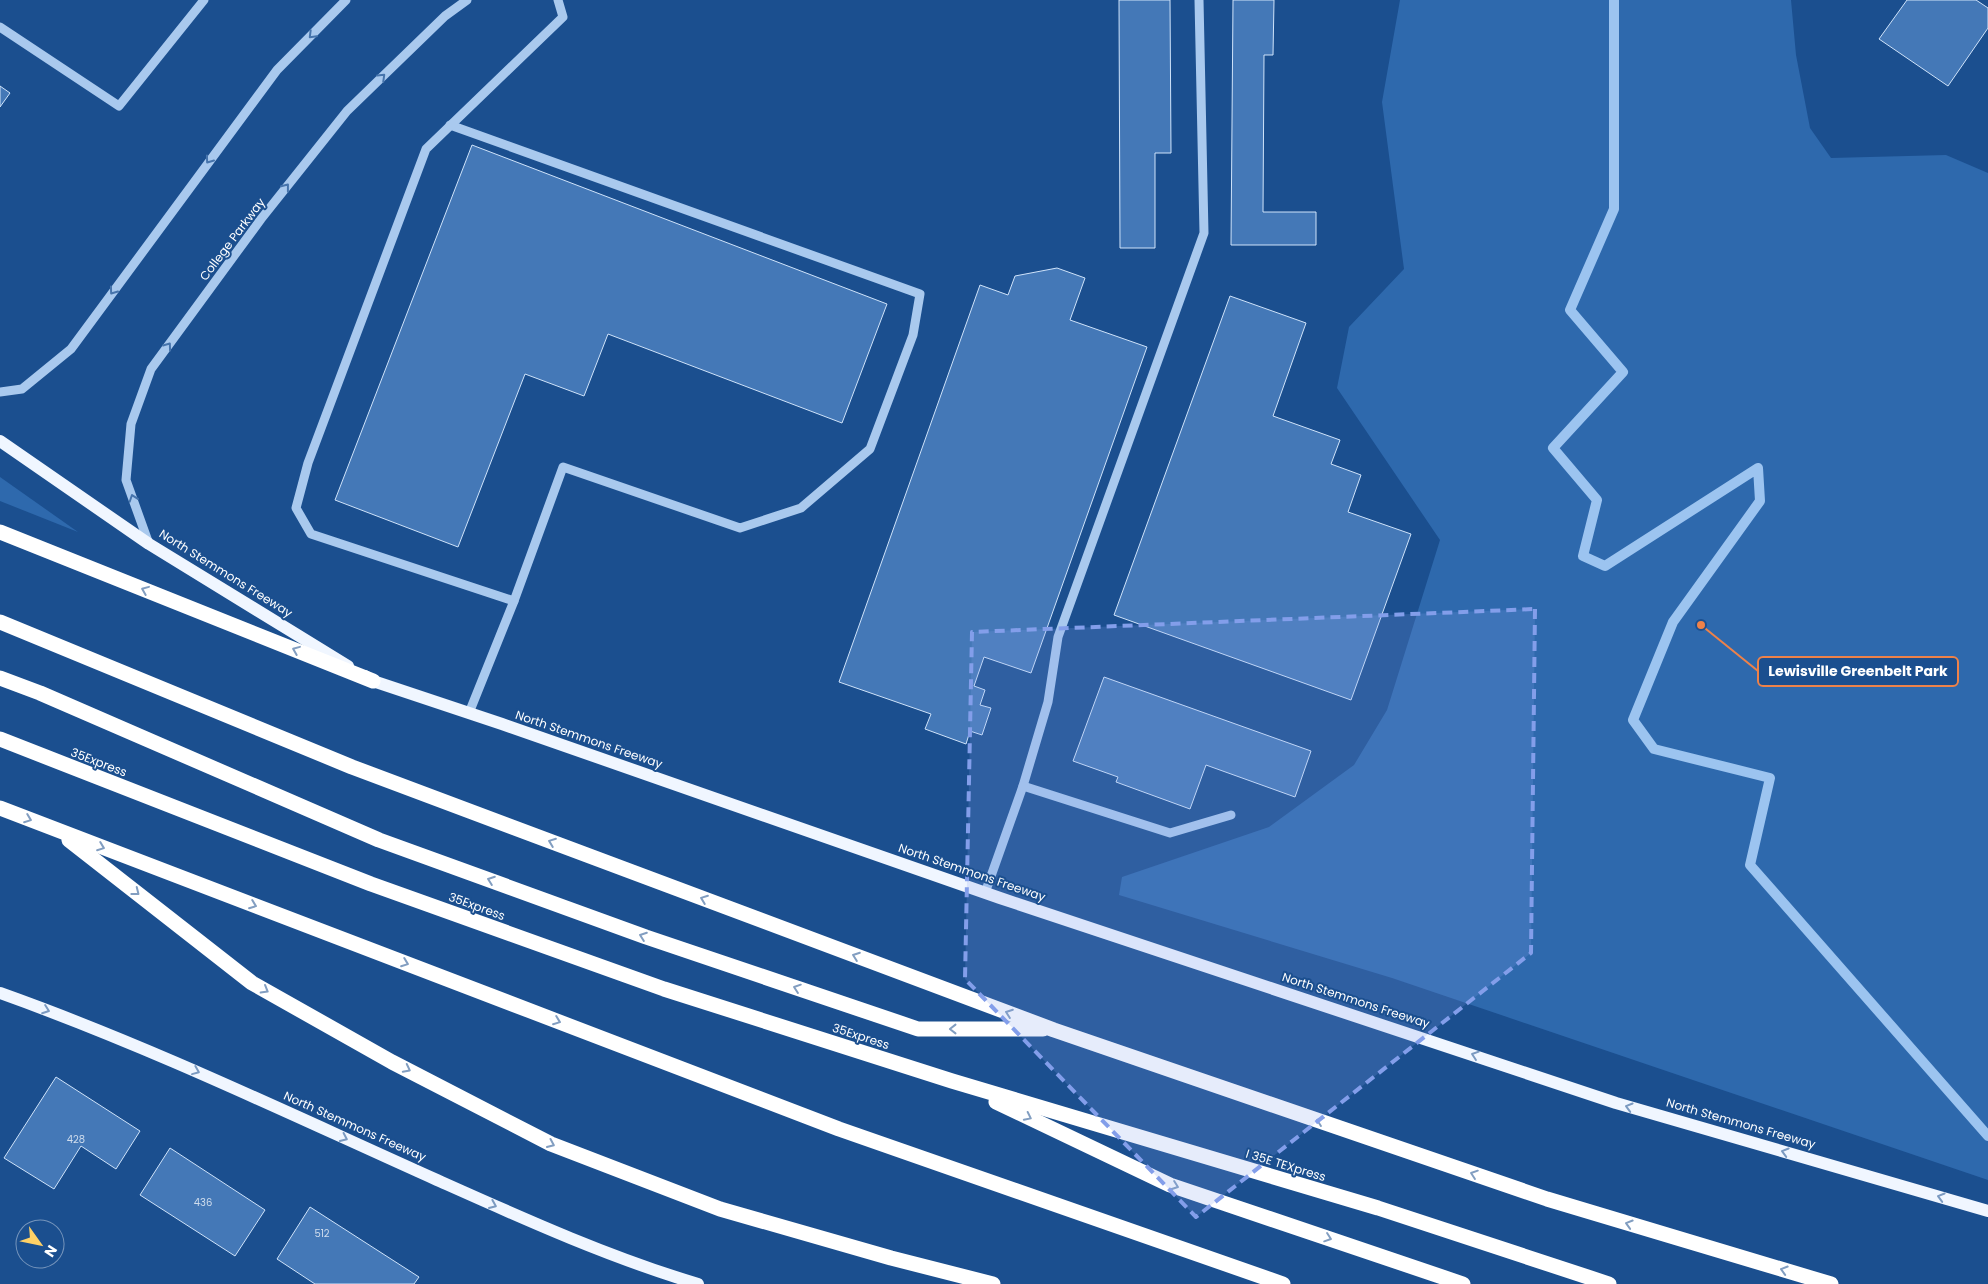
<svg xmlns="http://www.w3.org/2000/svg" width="1988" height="1284" viewBox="0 0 1988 1284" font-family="Poppins,sans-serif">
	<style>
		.green { fill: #2e69ad }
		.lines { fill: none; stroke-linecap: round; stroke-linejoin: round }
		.stream { stroke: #9cc4f0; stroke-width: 10 }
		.building { fill: #4478b7; stroke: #cfe3fa }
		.minor { stroke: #a9c9ee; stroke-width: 9 }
		.major { stroke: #f0f6ff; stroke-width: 12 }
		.highway { stroke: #fff; stroke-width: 15 }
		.oneway { stroke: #4674ac }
		.oneway2 { stroke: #829ec1 }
		.oneway3 { stroke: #7b9ac1 }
		.marked { fill: #839eea; fill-opacity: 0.2; stroke: #839eea; stroke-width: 4; stroke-dasharray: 10 6; stroke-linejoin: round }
		.labels { text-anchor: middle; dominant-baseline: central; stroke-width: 4; stroke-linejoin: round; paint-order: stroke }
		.number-label { font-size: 10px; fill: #d0dded }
		.street-label { font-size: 12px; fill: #fff; stroke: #1b4f8f }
		.leader { fill: none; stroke: #ee8249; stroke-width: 2 }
		.callout-dot { fill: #ee8249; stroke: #1b4f8f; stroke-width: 2 }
		.callout { fill: #1b4f8f; stroke: #ee8249; stroke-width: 2 }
		.callout-label { font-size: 14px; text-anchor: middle; font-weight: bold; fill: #fff }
	</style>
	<rect width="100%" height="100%" fill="#1b4f8f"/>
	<!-- green -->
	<g class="green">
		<polygon points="1400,0 1791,0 1796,55 1810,128 1831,158 1946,155 1988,173 1988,1180 1392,978 1119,895 1122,877 1269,827 1354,765 1387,710 1440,540 1337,388 1349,327 1404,269 1382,102"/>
		<polygon points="0,477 78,532 0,501"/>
	</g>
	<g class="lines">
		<!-- stream -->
		<polyline class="stream" points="1614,0 1614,209 1570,310 1623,372 1553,448 1597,500 1583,556 1605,566 1758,468 1760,501 1673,622 1633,720 1654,749 1770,778 1750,865 1988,1136"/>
	</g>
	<!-- building -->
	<g class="building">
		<polygon points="1119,0 1170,0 1171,153 1155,153 1155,248 1120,248"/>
		<polygon points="1233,0 1274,0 1273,55 1264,55 1263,212 1316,212 1316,245 1231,245"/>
		<polygon points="1907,0 1976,0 1988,8 1988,28 1948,86 1879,39"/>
		<polygon points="0,86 10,93 0,107"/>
		<polygon points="472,145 887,304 842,423 608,334 584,396 525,374 458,547 335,500"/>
		<polygon points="1057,268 1085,278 1070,320 1147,347 1031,673 984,657 974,686 985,690 980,705 991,708 982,735 970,731 966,744 925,729 931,714 839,682 980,285 1008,295 1015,276"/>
		<polygon points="1230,296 1306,323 1273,416 1340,440 1331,464 1361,475 1348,512 1411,534 1351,700 1114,615"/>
		<polygon points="1104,677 1311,751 1295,797 1206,765 1190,809 1116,782 1118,777 1073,761"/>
		<polygon points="56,1077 140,1131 116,1169 81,1146 54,1189 4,1158"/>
		<polygon points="170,1148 265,1210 235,1256 140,1195"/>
		<polygon points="310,1207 419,1277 414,1284 315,1284 277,1259"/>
	</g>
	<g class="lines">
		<!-- minor -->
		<g class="minor">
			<polyline points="0,27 119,106 204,0"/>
			<polyline points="450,125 920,294 913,335 870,449 801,508 740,528 563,467 514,601"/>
			<polyline points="0,392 22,389 71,349 277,70 346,0"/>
			<polyline points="149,544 126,480 131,424 151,369 261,219 347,111 445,16 467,0"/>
			<polyline points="469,713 514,601 311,534 296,508 308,463 426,149 563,17 558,0"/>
			<polyline points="1023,786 1170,833 1231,815"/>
			<polyline points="985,893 1023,786 1048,702 1058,637 1204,233 1199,0"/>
		</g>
		<!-- major -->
		<g class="major">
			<polyline points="0,441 149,544 348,666"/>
			<polyline points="365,676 373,681 502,724 1000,898 1616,1103 1988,1211"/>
			<path d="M0 993C149 1046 292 1115 437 1180 522 1218 608 1257 698 1284"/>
		</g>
		<!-- highway -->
		<g class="highway">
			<polyline points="0,532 373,681"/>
			<polyline points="0,622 352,767 1054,1030 1547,1199 1831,1284"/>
			<polyline points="0,678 40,693 379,840 646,937 918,1029 1043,1029"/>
			<polyline points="0,739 371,884 664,989 952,1081 1378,1208 1609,1284"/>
			<polyline points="0,808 839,1129 1283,1284"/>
			<polyline points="69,840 252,983 392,1062 551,1144 720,1209 891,1258 993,1284"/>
			<polyline points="996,1102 1170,1185 1463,1284"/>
		</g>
	</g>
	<!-- one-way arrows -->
	<defs><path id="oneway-chevron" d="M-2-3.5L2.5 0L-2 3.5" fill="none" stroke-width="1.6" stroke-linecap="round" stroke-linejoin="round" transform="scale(1.25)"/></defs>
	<g class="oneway">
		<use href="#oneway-chevron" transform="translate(312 35) rotate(135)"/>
		<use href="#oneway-chevron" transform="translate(382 77) rotate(-44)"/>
		<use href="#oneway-chevron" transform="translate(209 160) rotate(126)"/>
		<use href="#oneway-chevron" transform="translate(286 187) rotate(-52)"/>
		<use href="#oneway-chevron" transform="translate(113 291) rotate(126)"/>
		<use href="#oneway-chevron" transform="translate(168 346) rotate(-54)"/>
		<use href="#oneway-chevron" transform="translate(133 498) rotate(-109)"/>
	</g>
	<g class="oneway2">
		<use href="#oneway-chevron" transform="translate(145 590) rotate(-158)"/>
		<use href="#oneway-chevron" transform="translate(296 650) rotate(-158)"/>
		<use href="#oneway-chevron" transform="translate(28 819) rotate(21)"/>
		<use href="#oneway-chevron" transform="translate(552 842) rotate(-159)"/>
		<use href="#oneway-chevron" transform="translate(101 847) rotate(21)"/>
		<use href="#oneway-chevron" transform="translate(491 880) rotate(-160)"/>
		<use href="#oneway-chevron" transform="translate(136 892) rotate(38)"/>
		<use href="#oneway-chevron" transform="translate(704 899) rotate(-159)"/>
		<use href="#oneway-chevron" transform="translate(253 905) rotate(21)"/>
		<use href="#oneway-chevron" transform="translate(643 936) rotate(-160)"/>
		<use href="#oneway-chevron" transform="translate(856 956) rotate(-160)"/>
		<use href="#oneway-chevron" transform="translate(405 963) rotate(21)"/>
		<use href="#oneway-chevron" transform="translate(797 988) rotate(-161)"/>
		<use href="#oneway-chevron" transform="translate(265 990) rotate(30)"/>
		<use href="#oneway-chevron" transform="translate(1009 1013) rotate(-160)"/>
		<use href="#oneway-chevron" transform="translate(557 1021) rotate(21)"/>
		<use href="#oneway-chevron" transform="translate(953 1029) rotate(-180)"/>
		<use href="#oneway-chevron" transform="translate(407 1069) rotate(27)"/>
		<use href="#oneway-chevron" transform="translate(1028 1117) rotate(26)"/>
		<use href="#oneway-chevron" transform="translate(1320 1121) rotate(-161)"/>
		<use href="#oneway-chevron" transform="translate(551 1144) rotate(24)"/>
		<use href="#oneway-chevron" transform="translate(1474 1174) rotate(-161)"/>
		<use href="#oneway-chevron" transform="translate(1175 1186) rotate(20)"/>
		<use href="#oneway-chevron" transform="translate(1629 1224) rotate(-163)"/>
		<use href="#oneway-chevron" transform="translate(1328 1238) rotate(19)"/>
		<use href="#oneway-chevron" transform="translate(1784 1270) rotate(-163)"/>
	</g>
	<g class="oneway3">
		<use href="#oneway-chevron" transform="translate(46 1010) rotate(20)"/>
		<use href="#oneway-chevron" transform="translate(1475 1055) rotate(-161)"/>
		<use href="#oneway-chevron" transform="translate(196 1071) rotate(22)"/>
		<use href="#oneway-chevron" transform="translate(1629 1107) rotate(-164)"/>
		<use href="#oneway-chevron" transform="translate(344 1138) rotate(25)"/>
		<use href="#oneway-chevron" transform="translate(1785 1152) rotate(-164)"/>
		<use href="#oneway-chevron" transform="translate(1941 1197) rotate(-164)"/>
		<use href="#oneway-chevron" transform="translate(493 1205) rotate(23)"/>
	</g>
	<!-- marked area -->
	<path class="marked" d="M1535 609 1531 953 1196 1217 965 979 972 632Z"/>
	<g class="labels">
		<!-- number labels -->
		<g class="number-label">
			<text x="76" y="1139">428</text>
			<text x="203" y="1202">436</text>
			<text x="322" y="1233">512</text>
		</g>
		<!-- street labels -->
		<g class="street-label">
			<text transform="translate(232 239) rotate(-53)">College Parkway</text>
			<text transform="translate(226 573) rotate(32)">North Stemmons Freeway</text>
			<text transform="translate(589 739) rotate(19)">North Stemmons Freeway</text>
			<text transform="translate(99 762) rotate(21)">35Express</text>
			<text transform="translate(972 872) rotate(19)">North Stemmons Freeway</text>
			<text transform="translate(477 906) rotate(20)">35Express</text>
			<text transform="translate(1356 1000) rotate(18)">North Stemmons Freeway</text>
			<text transform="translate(861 1036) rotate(18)">35Express</text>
			<text transform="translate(1741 1123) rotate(16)">North Stemmons Freeway</text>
			<text transform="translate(355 1126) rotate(24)">North Stemmons Freeway</text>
			<text transform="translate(1286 1165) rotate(17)">I 35E TEXpress</text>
		</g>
	</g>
	<!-- callouts -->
	<path class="leader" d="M1701 625L1758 671"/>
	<circle class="callout-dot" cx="1701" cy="625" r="5"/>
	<rect class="callout" x="1758" y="657" width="200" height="29" rx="5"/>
	<g class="callout-label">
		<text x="1858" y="676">Lewisville Greenbelt Park</text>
	</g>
	<!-- north arrow -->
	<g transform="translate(40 1244) rotate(123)"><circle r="24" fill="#1b4f8f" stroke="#7695bc"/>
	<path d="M0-4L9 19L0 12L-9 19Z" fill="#ffd166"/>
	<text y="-8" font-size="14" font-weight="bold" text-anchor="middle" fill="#ffffff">N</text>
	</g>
</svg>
